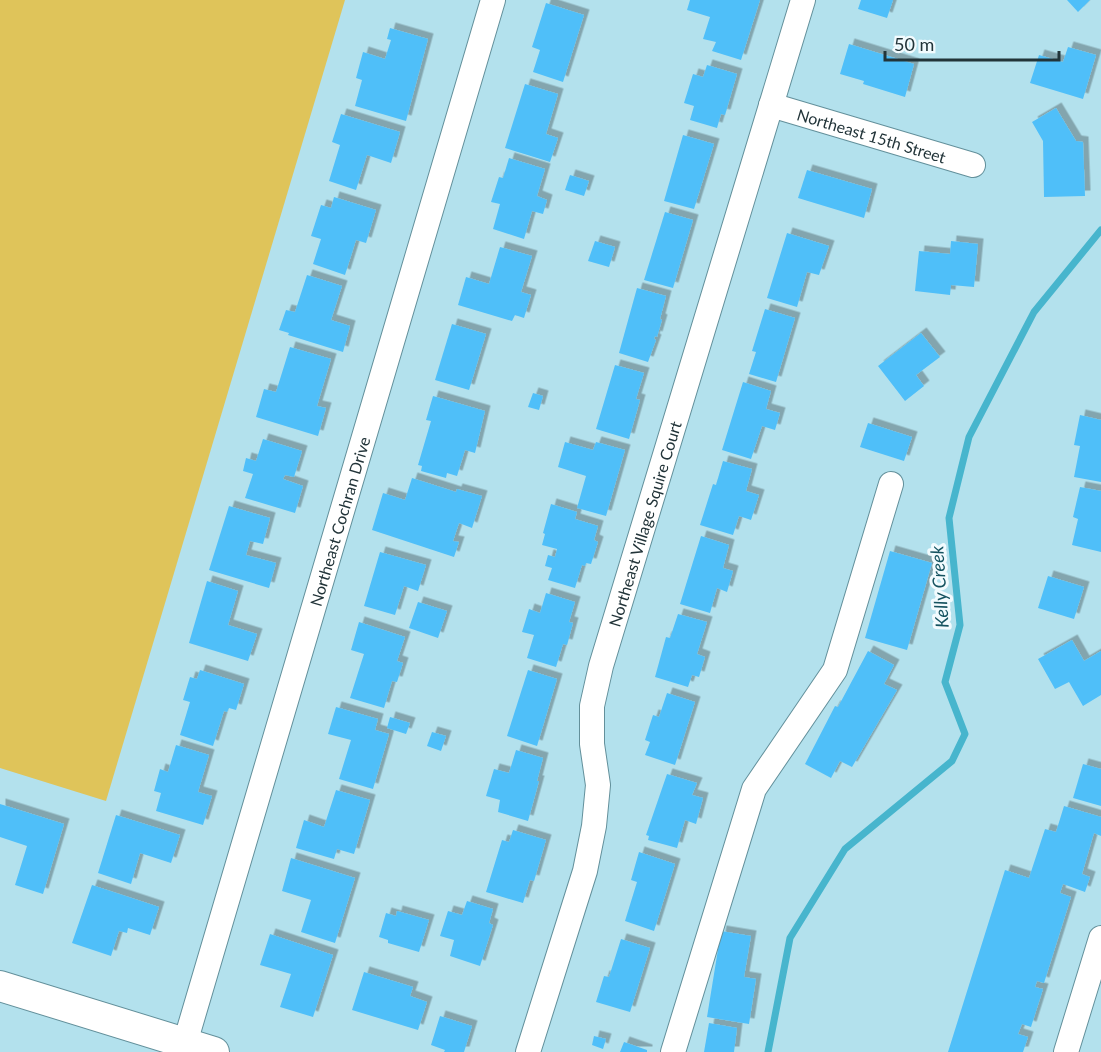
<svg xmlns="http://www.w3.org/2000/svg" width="1101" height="1052" viewBox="0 0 1101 1052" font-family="Lato,sans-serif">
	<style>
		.green { fill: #dfc45a }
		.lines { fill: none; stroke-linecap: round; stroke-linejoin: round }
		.stream { stroke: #47b5cd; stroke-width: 7 }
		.building { fill: #50bff9; filter: url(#shadow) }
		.minor-casing { stroke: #63909b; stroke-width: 26 }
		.major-casing { stroke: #63909b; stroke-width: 32 }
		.minor { stroke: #fff; stroke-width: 24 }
		.major { stroke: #fff; stroke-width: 30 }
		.labels { text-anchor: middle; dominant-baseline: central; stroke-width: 6; stroke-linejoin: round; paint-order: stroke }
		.street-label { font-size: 16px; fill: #223439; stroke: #f2fbfe }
		.water-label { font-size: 18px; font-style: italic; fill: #155360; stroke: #f2fbfe }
	</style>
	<defs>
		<filter id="shadow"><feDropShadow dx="5.5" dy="-5.5" stdDeviation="0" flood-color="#0004"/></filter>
	</defs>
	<rect width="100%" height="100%" fill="#b3e1ed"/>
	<!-- green -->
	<polygon class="green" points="0,0 345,0 106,801 0,768"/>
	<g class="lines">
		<!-- stream -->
		<polyline class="stream" points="768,1052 790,938 845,849 952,761 965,734 945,682 960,625 949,518 969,437 1034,312 1101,230"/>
	</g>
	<!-- building -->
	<g class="building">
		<polygon points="690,0 760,0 741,60 712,51 716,42 703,39 710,17 687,10"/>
		<polygon points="861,0 893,0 887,18 858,9"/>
		<polygon points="1067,0 1090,0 1078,12"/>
		<polygon points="546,3 584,15 563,82 533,72 540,50 532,47"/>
		<polygon points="390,28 428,39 406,121 355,106 362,80 356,78 363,52 385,59 391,40 387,39"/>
		<polygon points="849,44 914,64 905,97 863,84 864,81 840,74"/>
		<polygon points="1068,47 1096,55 1083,99 1030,83 1039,55 1063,62"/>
		<polygon points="707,65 737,74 725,115 721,114 717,128 690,120 694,106 684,103 693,74 703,77"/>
		<polygon points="525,84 558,94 546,134 558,138 550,162 505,148"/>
		<polygon points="1056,108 1076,141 1083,142 1085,196 1044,197 1043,141 1032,122"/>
		<polygon points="341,114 400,132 391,163 367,155 356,190 329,181 340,145 332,142"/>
		<polygon points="683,135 714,144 694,209 664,201"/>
		<polygon points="509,158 545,169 537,196 547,200 543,214 532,211 524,239 493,229 500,204 491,202 499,177 503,178"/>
		<polygon points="807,170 872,189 864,218 798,198"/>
		<polygon points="570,175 589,181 584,196 565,190"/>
		<polygon points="334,197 376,210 366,243 356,240 345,275 313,264 321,239 311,236 321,205 331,208"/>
		<polygon points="665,212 693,220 673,288 644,280"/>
		<polygon points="787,233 829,246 819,275 807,272 797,307 767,298"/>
		<polygon points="595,241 615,247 609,267 588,261"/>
		<polygon points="951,241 978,244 974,287 951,285 950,295 915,291 919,251 950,254"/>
		<polygon points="500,247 532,256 521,292 531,295 524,318 515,315 512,321 458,305 466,277 489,284"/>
		<polygon points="307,275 342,286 331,320 350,326 343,352 288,335 289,333 279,330 286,310 295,312"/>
		<polygon points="637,288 666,296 660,319 662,320 657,337 655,336 654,339 656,340 648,362 619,353"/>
		<polygon points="765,309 795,318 776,382 749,374 756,352 752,351"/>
		<polygon points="452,324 486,334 469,390 435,380"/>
		<polygon points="921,333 940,357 916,375 924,386 905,401 878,366"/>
		<polygon points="290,347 331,359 317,406 326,408 318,436 256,417 264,389 276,392"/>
		<polygon points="615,365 644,373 636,399 640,400 629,439 596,429"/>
		<polygon points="743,382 771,391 766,409 780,413 775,430 762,426 751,459 722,450"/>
		<polygon points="533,393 543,396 539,410 528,407"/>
		<polygon points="433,396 485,411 475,453 465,450 457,476 447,473 446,478 421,471 422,466 418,465 431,421 426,420"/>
		<polygon points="1080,415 1101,420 1101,482 1074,477 1080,446 1074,445"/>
		<polygon points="868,423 912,437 904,461 860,447"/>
		<polygon points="263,439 302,451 294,477 285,475 283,479 303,486 295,513 245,498 253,474 243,471 246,458 256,461"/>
		<polygon points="565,442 593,450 596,442 625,450 606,516 577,508 586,476 558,467"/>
		<polygon points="723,461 752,469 746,491 759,495 751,520 739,516 733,535 700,525 713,484 716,485"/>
		<polygon points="412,478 456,492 457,489 482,496 472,528 459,523 453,541 459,542 454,557 372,530 383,493 405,500"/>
		<polygon points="1080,487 1101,491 1101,552 1072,545 1078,519 1073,517"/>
		<polygon points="551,504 577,512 575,519 598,526 594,540 598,542 591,564 586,563 585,566 582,565 575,588 548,580 552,568 545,566 548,555 555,557 557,549 542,545 545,534 543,533"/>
		<polygon points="229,506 270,518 263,544 250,541 246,555 276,563 269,588 209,570"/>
		<polygon points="701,536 729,545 723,568 733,571 727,592 717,588 710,613 680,604"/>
		<polygon points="890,551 932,563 907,650 865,638"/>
		<polygon points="380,552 426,565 418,591 404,586 395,615 364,606"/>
		<polygon points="1048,576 1084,587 1074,619 1038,608"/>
		<polygon points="207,581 238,591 228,625 257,634 248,661 189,643"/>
		<polygon points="546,593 575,602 569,622 573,623 567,645 563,644 556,667 527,658 534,635 522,632 529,609 540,613"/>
		<polygon points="418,602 447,611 438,638 409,628"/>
		<polygon points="678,614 707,622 697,654 705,657 699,677 692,675 688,687 655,677 666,637 670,638"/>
		<polygon points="359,622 405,637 397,661 403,663 397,682 392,681 384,708 350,698 364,654 351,650"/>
		<polygon points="1072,640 1084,661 1101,651 1101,695 1083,706 1069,682 1055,689 1038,659"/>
		<polygon points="868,651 894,665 884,684 897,690 852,767 840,761 831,778 805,764 835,706 838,707"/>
		<polygon points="200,670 244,684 236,710 229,708 227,712 224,711 213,746 180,735 190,702 183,700 190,677 197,679"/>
		<polygon points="528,670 557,679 537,746 507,736"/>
		<polygon points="667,693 695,702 675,765 645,755 650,742 645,740 653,715 659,717"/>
		<polygon points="336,707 378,719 375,730 389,734 373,789 339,779 351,740 328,734"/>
		<polygon points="390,717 410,723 406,734 387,728"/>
		<polygon points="432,732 446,736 441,751 427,746"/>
		<polygon points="176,745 209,755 198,792 212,796 203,825 156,811 161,793 154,791 160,769 168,772"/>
		<polygon points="516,750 543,758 537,781 539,781 528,821 498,812 500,800 486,796 494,769 509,773"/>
		<polygon points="1083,764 1101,769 1101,806 1073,798"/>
		<polygon points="667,774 697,783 692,795 703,798 696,824 685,820 677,848 648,840 649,836 646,835"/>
		<polygon points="336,790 370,800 354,854 337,849 334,859 296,848 304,820 324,827"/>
		<polygon points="0,804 64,824 43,894 15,885 27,846 0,837"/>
		<polygon points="1064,806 1101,817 1101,836 1094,833 1082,874 1090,877 1085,892 1063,884 1060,893 1071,897 1044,983 1037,981 1035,987 1043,989 1031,1027 1022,1024 1018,1034 1028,1037 1023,1052 948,1052 1005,870 1029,878 1045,829 1056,832"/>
		<polygon points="116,815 180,835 171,863 140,853 131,884 98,873"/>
		<polygon points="513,830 546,840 534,881 530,880 523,903 486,892 502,840 509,842"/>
		<polygon points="639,852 675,864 654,931 625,921 637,882 631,880"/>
		<polygon points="291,858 355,878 335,943 301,932 311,900 282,891"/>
		<polygon points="92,885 159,907 150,935 128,928 127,933 119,931 111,956 72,943"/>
		<polygon points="467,901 493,909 489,923 493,925 480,966 450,956 454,940 440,936 448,911 462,915"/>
		<polygon points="397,911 429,920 419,952 388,943 388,940 379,937 386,913 396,916"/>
		<polygon points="721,931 751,936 744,977 756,979 749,1024 707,1017"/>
		<polygon points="270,934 333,955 313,1017 280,1007 291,974 260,965"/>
		<polygon points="621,939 650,948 630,1012 596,1002 604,976 609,977"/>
		<polygon points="364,972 413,987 410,996 427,1002 418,1030 352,1010"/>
		<polygon points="440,1016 472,1026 464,1052 444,1052 445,1050 431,1045"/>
		<polygon points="709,1023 737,1028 734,1052 704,1052"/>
		<polygon points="594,1036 606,1039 603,1049 592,1045"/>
		<polygon points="624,1042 647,1050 647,1052 620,1052"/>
	</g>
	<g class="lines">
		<defs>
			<g id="minor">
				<path id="s1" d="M771 105 973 165"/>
				<path id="s2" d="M185 1043 493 0"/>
				<path id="s3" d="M528 1052 585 871 594 826 598 785 592 744V706L601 666 803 0"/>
				<polyline points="673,1052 754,789 835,670 891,484"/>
				<polyline points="1066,1052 1101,938"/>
			</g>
			<polyline id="major" points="0,986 214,1052"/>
		</defs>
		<!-- minor casing -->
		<use href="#minor" class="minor-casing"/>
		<!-- major casing -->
		<use href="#major" class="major-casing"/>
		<!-- minor -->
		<use href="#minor" class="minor"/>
		<!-- major -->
		<use href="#major" class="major"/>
	</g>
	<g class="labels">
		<!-- street labels -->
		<g class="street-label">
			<text stroke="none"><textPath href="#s1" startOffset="105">Northeast 15th Street</textPath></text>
			<text stroke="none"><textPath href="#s2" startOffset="544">Northeast Cochran Drive</textPath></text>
			<text stroke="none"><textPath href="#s3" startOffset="546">Northeast Village Squire Court</textPath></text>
		</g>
		<!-- water labels -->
		<g class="water-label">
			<text transform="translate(939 587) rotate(-94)">Kelly Creek</text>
		</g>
	</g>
	<!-- scale -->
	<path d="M885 51v9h174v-9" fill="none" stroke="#223439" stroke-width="3"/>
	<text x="894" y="51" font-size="18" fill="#223439" stroke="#f2fbfe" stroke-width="4.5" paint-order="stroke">50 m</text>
</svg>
